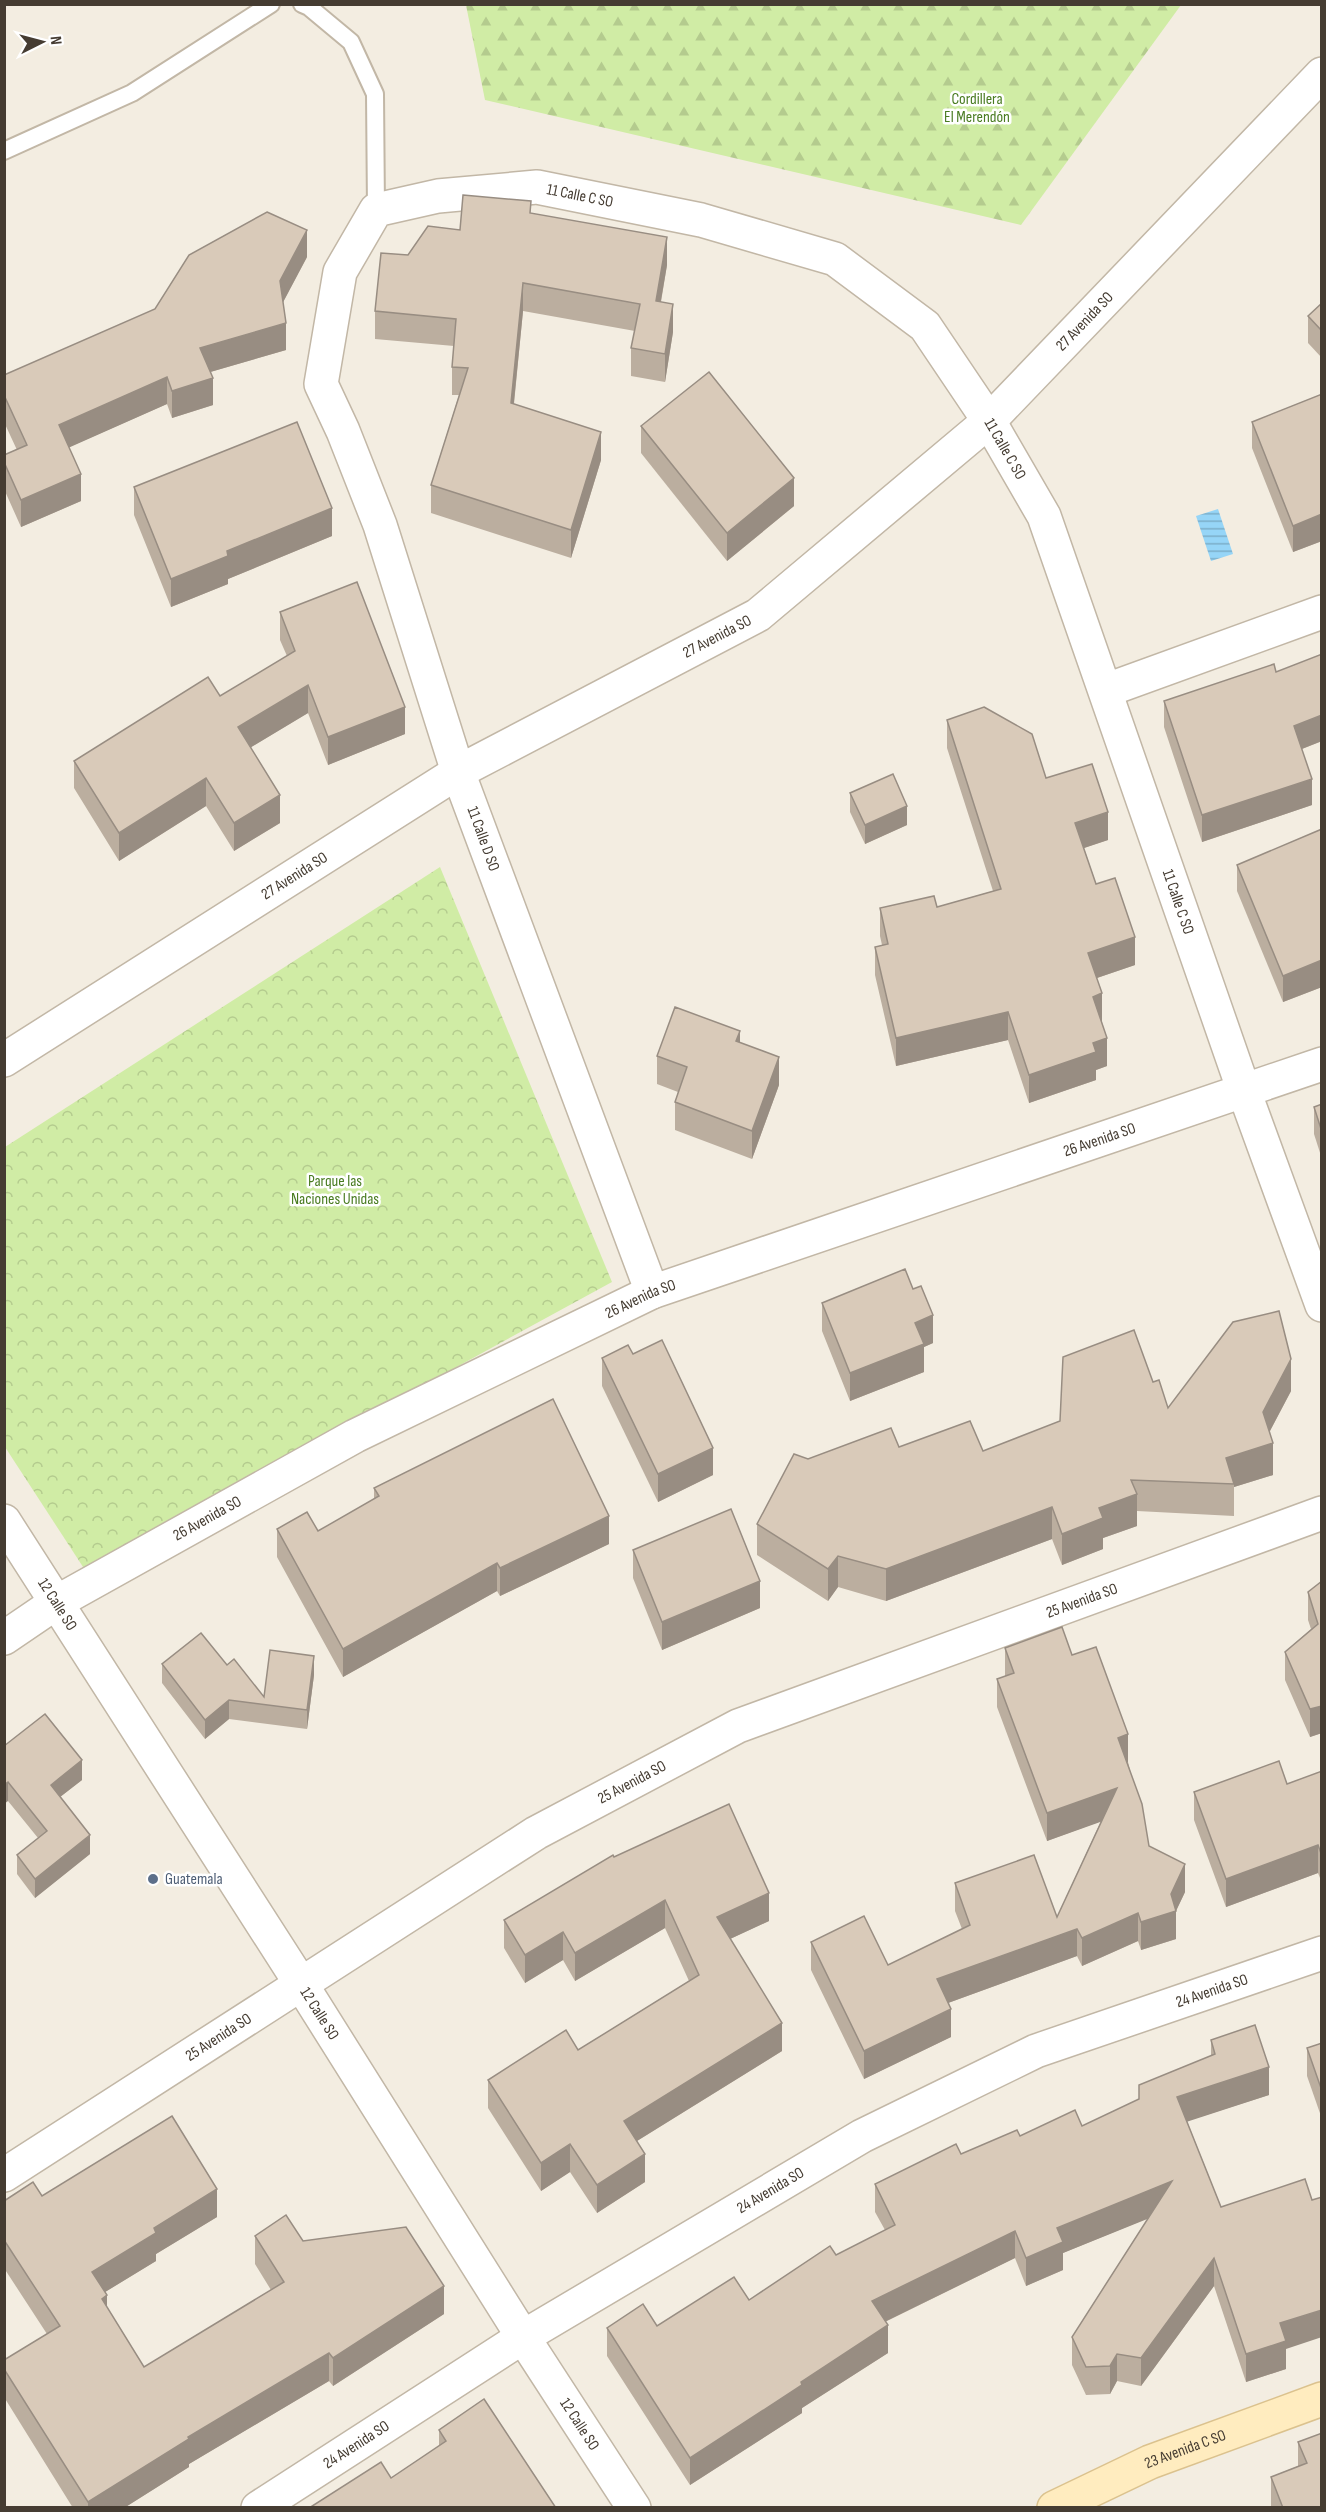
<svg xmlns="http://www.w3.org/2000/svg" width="1326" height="2512" viewBox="0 0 1326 2512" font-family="'Sofia Sans Condensed',sans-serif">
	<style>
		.forest { fill: url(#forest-firs) }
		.park { fill: url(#park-crowns) }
		.water { fill: url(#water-rules) }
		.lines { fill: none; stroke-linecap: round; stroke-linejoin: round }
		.lane-casing { stroke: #c2b7a6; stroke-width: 20 }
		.street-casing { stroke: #c2b7a6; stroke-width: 36 }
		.secondary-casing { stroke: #dbc28e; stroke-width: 36 }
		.lane { stroke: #fff; stroke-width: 16 }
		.street { stroke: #fff; stroke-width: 33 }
		.secondary { stroke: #ffecbf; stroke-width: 33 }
		.wall { fill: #bbae9f }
		.shaded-wall { fill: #988d82 }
		.building { fill: #d9cab9; stroke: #988d82; stroke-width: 1.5 }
		.service-dot { fill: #5c6f8a; stroke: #fff; stroke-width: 2 }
		.labels { text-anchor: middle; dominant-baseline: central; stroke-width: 5; stroke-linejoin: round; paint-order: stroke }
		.park-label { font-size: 16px; fill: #487b20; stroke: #fff }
		.street-label { font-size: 16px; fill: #453c32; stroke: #fff }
		.service-label { font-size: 16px; fill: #4e5e75; stroke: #fff; text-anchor: start }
	</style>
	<defs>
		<pattern id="forest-firs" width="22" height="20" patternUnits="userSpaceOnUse" patternTransform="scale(1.5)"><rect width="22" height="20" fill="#d0eca5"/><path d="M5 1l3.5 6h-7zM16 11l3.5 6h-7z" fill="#b4cb8e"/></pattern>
		<pattern id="park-crowns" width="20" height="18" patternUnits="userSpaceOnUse" patternTransform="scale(1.5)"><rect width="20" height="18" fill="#d0eca5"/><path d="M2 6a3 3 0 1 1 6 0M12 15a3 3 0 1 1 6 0" fill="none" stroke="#b4cb8e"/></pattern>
		<pattern id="water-rules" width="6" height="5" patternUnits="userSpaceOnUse" patternTransform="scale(1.5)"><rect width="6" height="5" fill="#96d5f7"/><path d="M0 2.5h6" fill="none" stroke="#7caec9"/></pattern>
	</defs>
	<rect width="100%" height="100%" fill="#f3ede1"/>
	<!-- forest -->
	<polygon class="forest" points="466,5 466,4 1181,5 1021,225 485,100"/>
	<!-- park -->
	<polygon class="park" points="440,867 612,1282 85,1570 5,1447 5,1147"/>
	<!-- water -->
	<polygon class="water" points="1218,509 1233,554 1211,561 1196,516"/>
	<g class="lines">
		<defs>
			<g id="lane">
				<polyline points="302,4 309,7 351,42 375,94 376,210"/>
				<polyline points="4,151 132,93 271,4"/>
			</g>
			<g id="street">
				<polyline points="1107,690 1322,612"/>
				<path id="s1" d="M4 1060 458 772 758 615 989 421 1322 74"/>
				<path id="s2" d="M652 1292 458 772 380 525 343 431 321 384 340 272 376 210 438 196 537 187 701 220 835 259 925 326 989 421 1044 516 1244 1091 1322 1305"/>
				<path id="s3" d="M4 1521 301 1984 523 2337 634 2508"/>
				<path id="s4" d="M4 1638 57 1602 355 1436 652 1292 1322 1064"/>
				<path id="s5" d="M4 2175 536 1833 738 1726 1322 1513"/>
				<path id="s6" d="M258 2508 523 2337 862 2136 1036 2051 1322 1953"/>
			</g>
			<g id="secondary">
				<path id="s7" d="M1054 2508 1150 2462 1322 2399"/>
			</g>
		</defs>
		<!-- lane casing -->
		<use href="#lane" class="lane-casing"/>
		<!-- street casing -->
		<use href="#street" class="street-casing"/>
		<!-- secondary casing -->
		<use href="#secondary" class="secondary-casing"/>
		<!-- lane -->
		<use href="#lane" class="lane"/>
		<!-- street -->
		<use href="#street" class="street"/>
		<!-- secondary -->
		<use href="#secondary" class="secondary"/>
	</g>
	<!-- wall -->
	<g class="wall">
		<polygon points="531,213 667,265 661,302 673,332 665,382 631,376 631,348 635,331 523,311 514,404 601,460 571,558 431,513 431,485 459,395 452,395 452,367 454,346 375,339 375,311 408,255 460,230"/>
		<polygon points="307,257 283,302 286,350 210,372 213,405 172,418 167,404 69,447 81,501 21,527 4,489 4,455 17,450 4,422 4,375"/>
		<polygon points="1322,303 1322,358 1308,343 1308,316"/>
		<polygon points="1322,394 1322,541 1293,552 1252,448 1252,422"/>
		<polygon points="641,426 794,506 727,561 641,453"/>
		<polygon points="134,487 332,536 228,579 228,584 171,607 134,515"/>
		<polygon points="280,612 405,734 328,765 308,713 251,747 280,823 234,851 206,806 119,861 74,788 74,761 220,696 287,656 280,640"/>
		<polygon points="1276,672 1322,741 1302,749 1312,805 1202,842 1164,727 1164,701"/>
		<polygon points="947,720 1046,778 1108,840 1084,848 1096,884 1135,965 1097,978 1107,1066 1096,1070 1096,1080 1029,1103 1008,1040 896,1066 875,975 875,947 882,945 880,936 880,908 937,907 993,891 947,748"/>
		<polygon points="850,793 907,825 865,844 850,812"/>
		<polygon points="1322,829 1322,987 1283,1002 1237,891 1237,865"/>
		<polygon points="657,1056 779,1085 752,1159 675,1130 675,1102 678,1092 657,1084"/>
		<polygon points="1322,1104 1322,1159 1314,1134 1314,1107"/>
		<polygon points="822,1303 933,1343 924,1347 924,1372 850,1401 822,1331"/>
		<polygon points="633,1354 713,1475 658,1502 602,1386 602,1358"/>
		<polygon points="1153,1382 1168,1408 1291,1391 1270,1431 1273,1475 1234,1487 1234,1516 1137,1511 1137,1526 1103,1538 1103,1549 1062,1565 1052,1539 886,1601 838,1587 828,1601 757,1555 757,1524 808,1459 899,1447 983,1451 1060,1421"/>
		<polygon points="374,1488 609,1544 500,1596 497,1591 343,1677 277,1557 277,1529 318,1531 374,1499"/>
		<polygon points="633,1550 760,1608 662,1650 633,1578"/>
		<polygon points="1322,1581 1322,1733 1310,1737 1285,1680 1285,1652 1311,1629 1308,1620 1308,1592"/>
		<polygon points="1005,1648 1072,1655 1128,1762 1149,1846 1185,1892 1176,1911 1176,1939 1141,1950 1138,1941 1082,1966 1077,1956 948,2003 951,2037 864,2079 811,1970 811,1942 888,1965 962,1929 955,1911 955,1883 1057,1917 1101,1821 1047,1841 997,1707 997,1679 1005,1677"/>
		<polygon points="162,1664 227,1665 264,1697 314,1675 307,1729 229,1719 205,1739 162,1683"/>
		<polygon points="4,1746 82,1780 60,1797 90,1854 35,1898 17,1874 17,1855 38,1838 8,1801"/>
		<polygon points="1322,1771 1322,1883 1318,1873 1226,1907 1194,1820 1194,1792 1287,1784"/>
		<polygon points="614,1857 769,1921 730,1939 782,2051 637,2141 645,2182 597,2213 570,2172 541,2191 488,2108 488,2080 578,2050 689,1981 665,1928 575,1981 563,1960 525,1983 504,1948 504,1920"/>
		<polygon points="1211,2040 1269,2095 1187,2121 1221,2207 1286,2349 1286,2369 1246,2382 1214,2286 1141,2386 1117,2381 1110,2394 1086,2395 1072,2365 1072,2337 1148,2218 1063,2253 1063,2270 1026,2286 1015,2258 885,2322 888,2353 802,2408 802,2413 690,2485 607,2356 607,2328 657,2326 749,2300 885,2230 875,2212 875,2184 961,2154 1020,2136 1082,2126 1139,2099 1139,2085 1211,2056"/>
		<polygon points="1322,2043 1322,2119 1307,2076 1307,2048"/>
		<polygon points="42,2196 217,2217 156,2254 156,2261 105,2292 107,2308 144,2367 271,2290 255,2264 255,2236 303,2241 444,2314 333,2386 329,2381 189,2464 189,2467 124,2508 73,2508 4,2397 4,2360 47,2334 4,2268 4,2201"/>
		<polygon points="439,2430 556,2508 391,2478 439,2446"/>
		<polygon points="1322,2433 1322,2508 1271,2508 1271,2477 1298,2466 1298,2442"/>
	</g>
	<!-- shaded-wall -->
	<g class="shaded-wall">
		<polygon points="307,230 307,257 280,308 280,281"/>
		<polygon points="667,237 667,265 656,329 656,301"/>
		<polygon points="523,283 523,311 511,431 511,403"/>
		<polygon points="673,304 673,332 665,382 665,354"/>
		<polygon points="286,323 286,350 200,375 200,348"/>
		<polygon points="167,377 167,404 59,452 59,425"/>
		<polygon points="213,378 213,405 172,418 172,391"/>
		<polygon points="601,432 601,460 571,558 571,530"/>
		<polygon points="81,474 81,501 21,527 21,500"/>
		<polygon points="794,478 794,506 727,561 727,533"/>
		<polygon points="332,508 332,536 228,579 228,584 171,607 171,579 227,551"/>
		<polygon points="1322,514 1322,541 1293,552 1293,526"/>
		<polygon points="308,685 308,713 238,755 238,727"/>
		<polygon points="405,707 405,734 328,765 328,737"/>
		<polygon points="1322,715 1322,741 1294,752 1294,726"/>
		<polygon points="206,778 206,806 119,861 119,833"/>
		<polygon points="1312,779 1312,805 1202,842 1202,815"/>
		<polygon points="280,795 280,823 234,851 234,823"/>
		<polygon points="907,806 907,825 865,844 865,825"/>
		<polygon points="1108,812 1108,840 1075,851 1075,823"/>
		<polygon points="1135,937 1135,965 1088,981 1088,953"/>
		<polygon points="1322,960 1322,987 1283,1002 1283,976"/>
		<polygon points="1102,993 1102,1021 1093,1025 1093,997"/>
		<polygon points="1008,1012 1008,1040 896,1066 896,1038"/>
		<polygon points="740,1031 740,1059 736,1041"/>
		<polygon points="1107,1038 1107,1066 1096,1070 1096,1080 1029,1103 1029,1075 1093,1043"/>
		<polygon points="779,1057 779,1085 752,1159 752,1131"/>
		<polygon points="933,1315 933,1343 924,1347 924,1372 850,1401 850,1373 915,1323"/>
		<polygon points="1291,1359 1291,1391 1263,1444 1263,1412"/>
		<polygon points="1273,1443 1273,1475 1234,1487 1234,1484 1226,1458"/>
		<polygon points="713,1448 713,1475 658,1502 658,1474"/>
		<polygon points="1137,1494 1137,1526 1103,1538 1103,1549 1062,1565 1062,1534 1099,1508"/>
		<polygon points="1052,1507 1052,1539 886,1601 886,1569"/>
		<polygon points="609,1516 609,1544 500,1596 500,1568"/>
		<polygon points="838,1556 838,1587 828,1601 828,1569"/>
		<polygon points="497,1563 497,1591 343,1677 343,1649"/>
		<polygon points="760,1581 760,1608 662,1650 662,1622"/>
		<polygon points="314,1656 314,1675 307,1729 307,1710"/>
		<polygon points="229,1700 229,1719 205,1739 205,1720"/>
		<polygon points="1322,1706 1322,1733 1310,1737 1310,1709"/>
		<polygon points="1128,1734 1128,1762 1118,1766 1118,1738"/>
		<polygon points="82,1760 82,1780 51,1804 51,1785"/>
		<polygon points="8,1782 8,1801 4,1804 4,1785"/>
		<polygon points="1117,1788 1117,1816 1047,1841 1047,1813"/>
		<polygon points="90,1835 90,1854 35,1898 35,1879"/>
		<polygon points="1318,1845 1318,1873 1226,1907 1226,1879"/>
		<polygon points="1185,1864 1185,1892 1176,1911 1176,1939 1141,1950 1141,1922 1171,1894"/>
		<polygon points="769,1893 769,1921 717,1945 717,1917"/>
		<polygon points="665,1900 665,1928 575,1981 575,1953"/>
		<polygon points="1138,1913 1138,1941 1082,1966 1082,1938"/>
		<polygon points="1077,1929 1077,1956 937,2007 937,1979"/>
		<polygon points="563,1932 563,1960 525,1983 525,1955"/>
		<polygon points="951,2009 951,2037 864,2079 864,2051"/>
		<polygon points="782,2023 782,2051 624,2149 624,2121"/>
		<polygon points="1269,2067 1269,2095 1177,2125 1177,2097"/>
		<polygon points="570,2144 570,2172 541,2191 541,2163"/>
		<polygon points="645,2154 645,2182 597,2213 597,2185"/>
		<polygon points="1172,2181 1172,2209 1063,2253 1063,2270 1026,2286 1026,2258 1057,2228"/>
		<polygon points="217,2189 217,2217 156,2254 156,2261 92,2300 92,2272 154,2228"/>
		<polygon points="1015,2231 1015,2258 872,2328 872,2301"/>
		<polygon points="1214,2258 1214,2286 1141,2386 1141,2358"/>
		<polygon points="444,2286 444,2314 333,2386 333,2358"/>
		<polygon points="107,2295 107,2323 102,2299"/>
		<polygon points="1322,2310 1322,2337 1286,2349 1286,2369 1246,2382 1246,2354 1280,2323"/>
		<polygon points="888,2325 888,2353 802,2408 802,2413 690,2485 690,2458 801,2382"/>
		<polygon points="329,2353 329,2381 189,2464 189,2467 124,2508 88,2508 88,2502 188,2437"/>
		<polygon points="1117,2354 1117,2381 1110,2394 1110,2366"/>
	</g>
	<!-- building -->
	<g class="building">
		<polygon points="463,195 531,201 530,213 667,237 656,301 673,304 665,354 631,348 640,304 523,283 511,403 601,432 571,530 431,485 468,368 452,367 456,319 375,311 381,253 408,255 428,226 460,230"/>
		<polygon points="267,212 307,230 280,281 286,323 200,348 213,378 172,391 167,377 59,425 81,474 21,500 4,462 4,455 27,445 4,395 4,375 155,309 189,255"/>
		<polygon points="1322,303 1322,331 1308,316"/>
		<polygon points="709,372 794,478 727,533 641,426"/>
		<polygon points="1322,394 1322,514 1293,526 1252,422"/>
		<polygon points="297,422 332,508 227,551 228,556 171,579 134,487"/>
		<polygon points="357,582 405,707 328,737 308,685 238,727 280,795 234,823 206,778 119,833 74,761 208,677 220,696 295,651 280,612"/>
		<polygon points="1322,654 1322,715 1294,726 1312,779 1202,815 1164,701 1274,664 1276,672"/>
		<polygon points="984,707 1032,734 1046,778 1092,764 1108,812 1075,823 1096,884 1115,878 1135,937 1088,953 1102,993 1093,997 1107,1038 1093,1043 1096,1052 1029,1075 1008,1012 896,1038 875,947 888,944 880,908 934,896 937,907 1001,889 947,720"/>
		<polygon points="893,774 907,806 865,825 850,793"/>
		<polygon points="1322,829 1322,960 1283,976 1237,865"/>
		<polygon points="675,1007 740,1031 736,1041 779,1057 752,1131 675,1102 687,1067 657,1056"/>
		<polygon points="1322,1104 1322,1132 1314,1107"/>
		<polygon points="905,1269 913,1289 921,1286 933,1315 915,1323 924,1344 850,1373 822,1303"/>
		<polygon points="1279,1311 1291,1359 1263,1412 1273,1443 1226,1458 1234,1484 1131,1480 1137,1494 1099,1508 1103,1518 1062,1534 1052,1507 886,1569 838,1556 828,1569 757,1524 794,1454 808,1459 891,1428 899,1447 970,1421 983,1451 1060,1421 1063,1357 1134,1330 1153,1382 1159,1380 1168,1408 1233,1322"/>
		<polygon points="662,1340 713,1448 658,1474 602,1358 628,1345 633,1354"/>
		<polygon points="553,1399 609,1516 500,1568 497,1563 343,1649 277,1529 307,1512 318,1531 379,1496 374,1488"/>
		<polygon points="731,1509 760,1581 662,1622 633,1550"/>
		<polygon points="1322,1581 1322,1706 1310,1709 1285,1652 1318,1624 1308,1592"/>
		<polygon points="1062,1627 1072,1655 1096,1647 1128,1734 1118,1738 1142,1804 1149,1846 1185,1864 1171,1894 1176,1911 1141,1922 1138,1913 1082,1938 1077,1929 937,1979 951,2009 864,2051 811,1942 864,1916 888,1965 970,1925 955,1883 1034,1855 1057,1917 1117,1788 1047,1813 997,1679 1014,1673 1005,1648"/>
		<polygon points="201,1633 227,1665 234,1659 264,1697 270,1650 314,1656 307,1710 229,1700 205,1720 162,1664"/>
		<polygon points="45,1714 82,1760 51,1785 90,1835 35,1879 17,1855 47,1831 8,1782 4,1785 4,1746"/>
		<polygon points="1279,1761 1287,1784 1322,1771 1322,1856 1318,1845 1226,1879 1194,1792"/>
		<polygon points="729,1804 769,1893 717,1917 782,2023 624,2121 645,2154 597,2185 570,2144 541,2163 488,2080 566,2030 578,2050 699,1975 665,1900 575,1953 563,1932 525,1955 504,1920 613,1855 614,1857"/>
		<polygon points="1255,2025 1269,2067 1177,2097 1221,2207 1305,2179 1312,2200 1322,2197 1322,2310 1280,2323 1286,2341 1246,2354 1214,2258 1141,2358 1117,2354 1110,2366 1086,2367 1072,2337 1172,2181 1057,2228 1063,2242 1026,2258 1015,2231 872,2301 888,2325 801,2382 802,2385 690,2458 607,2328 643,2304 657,2326 734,2277 749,2300 830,2246 836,2255 895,2225 875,2184 956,2144 961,2154 1017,2130 1020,2136 1075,2110 1082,2126 1139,2099 1139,2085 1215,2054 1211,2040"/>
		<polygon points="1322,2043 1322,2091 1307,2048"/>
		<polygon points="172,2116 217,2189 154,2228 156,2233 92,2272 107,2295 102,2299 144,2367 284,2282 255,2236 286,2215 303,2241 406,2227 444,2286 333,2358 329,2353 188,2437 189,2439 88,2502 4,2369 4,2360 60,2326 4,2240 4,2201 33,2182 42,2196"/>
		<polygon points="484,2399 556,2508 309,2508 381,2462 391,2478 446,2441 439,2430"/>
		<polygon points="1322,2433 1322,2508 1283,2508 1271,2477 1307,2463 1298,2442"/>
	</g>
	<!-- markers -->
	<circle class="service-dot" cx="153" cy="1879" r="6"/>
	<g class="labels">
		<!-- park labels -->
		<g class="park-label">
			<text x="977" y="99">Cordillera<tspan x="977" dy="18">El Merendón</tspan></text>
			<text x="335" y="1181">Parque las<tspan x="335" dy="18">Naciones Unidas</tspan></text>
		</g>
		<!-- street labels -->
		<g class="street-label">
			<text stroke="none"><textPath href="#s2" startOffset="1359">11 Calle C SO</textPath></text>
			<text stroke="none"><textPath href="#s1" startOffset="1316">27 Avenida SO</textPath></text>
			<text stroke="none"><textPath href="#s2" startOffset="1881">11 Calle C SO</textPath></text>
			<text stroke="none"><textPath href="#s1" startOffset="830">27 Avenida SO</textPath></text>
			<text transform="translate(483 839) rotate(70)">11 Calle D SO</text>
			<text stroke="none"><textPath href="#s1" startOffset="344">27 Avenida SO</textPath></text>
			<text stroke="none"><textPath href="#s2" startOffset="2367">11 Calle C SO</textPath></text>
			<text stroke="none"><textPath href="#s4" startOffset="1208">26 Avenida SO</textPath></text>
			<text stroke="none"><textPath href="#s4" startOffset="722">26 Avenida SO</textPath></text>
			<text stroke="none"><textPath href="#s4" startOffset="236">26 Avenida SO</textPath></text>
			<text stroke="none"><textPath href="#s5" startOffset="1227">25 Avenida SO</textPath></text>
			<text stroke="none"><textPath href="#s3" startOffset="99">12 Calle SO</textPath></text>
			<text stroke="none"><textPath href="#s5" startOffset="741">25 Avenida SO</textPath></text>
			<text stroke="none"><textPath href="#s6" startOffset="1089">24 Avenida SO</textPath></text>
			<text stroke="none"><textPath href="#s3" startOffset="585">12 Calle SO</textPath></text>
			<text stroke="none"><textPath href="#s5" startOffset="255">25 Avenida SO</textPath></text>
			<text stroke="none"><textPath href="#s6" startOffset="603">24 Avenida SO</textPath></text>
			<text stroke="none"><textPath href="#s3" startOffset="1071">12 Calle SO</textPath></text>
			<text stroke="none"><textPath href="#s6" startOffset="117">24 Avenida SO</textPath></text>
			<text stroke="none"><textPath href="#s7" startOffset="144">23 Avenida C SO</textPath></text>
		</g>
		<!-- service labels -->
		<g class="service-label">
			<text x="165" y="1879">Guatemala</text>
		</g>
	</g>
	<!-- border -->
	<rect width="1326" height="2512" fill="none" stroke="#453c32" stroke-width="12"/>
	<!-- north arrow -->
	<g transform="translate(42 42) rotate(84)" stroke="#ffffff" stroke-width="4.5" paint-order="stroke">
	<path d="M0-4.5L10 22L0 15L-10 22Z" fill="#453c32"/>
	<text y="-9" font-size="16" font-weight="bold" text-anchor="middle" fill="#453c32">N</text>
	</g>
</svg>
